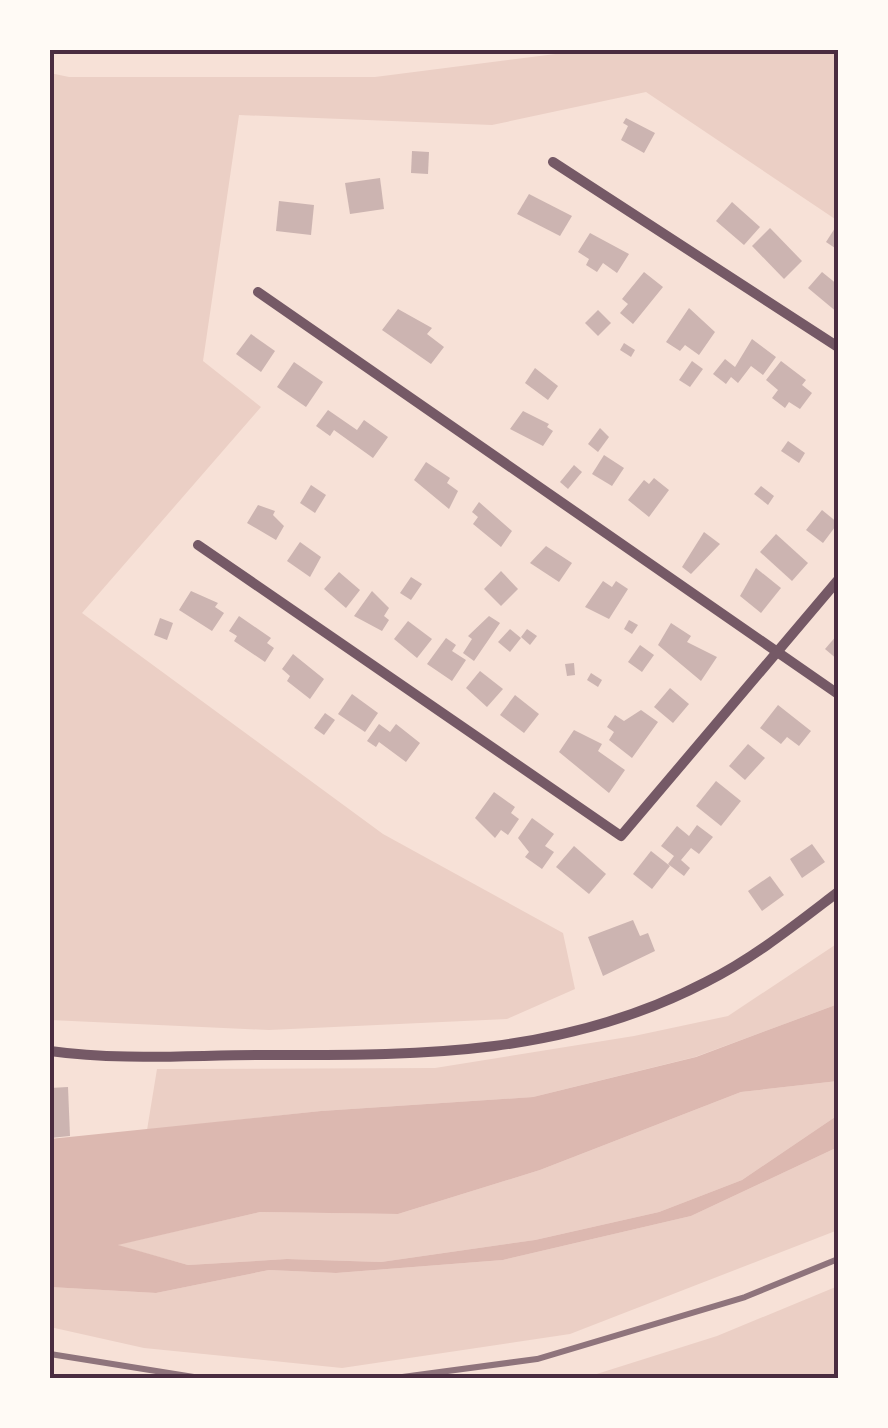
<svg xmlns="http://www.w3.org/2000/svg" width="888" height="1428" viewBox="0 0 888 1428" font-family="'Work Sans',sans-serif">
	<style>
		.green { fill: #ebcfc5 }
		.water { fill: #dcb8b0 }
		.building { fill: #ccb4b1 }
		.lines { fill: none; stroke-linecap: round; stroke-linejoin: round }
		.minor { stroke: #755966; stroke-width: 10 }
		.rail { stroke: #8f747c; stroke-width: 6 }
		.neatline { fill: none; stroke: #4a2c40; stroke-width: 4 }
	</style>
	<rect width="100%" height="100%" fill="#f7e1d7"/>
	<!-- green -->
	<g class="green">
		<polygon points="587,50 838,50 838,221 646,92 492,125 239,115 203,361 261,407 82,613 383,834 563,933 575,989 507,1019 269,1030 50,1020 50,73 69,77 375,77"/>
		<polygon points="838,943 838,1004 695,1057 533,1097 321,1111 147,1130 157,1069 435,1068 634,1036 728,1016"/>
		<polygon points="838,1081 838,1115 742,1180 659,1212 535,1240 381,1262 287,1259 188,1265 116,1245 260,1212 398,1214 540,1170 741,1092"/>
		<polygon points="838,1147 838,1230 570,1334 342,1368 144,1348 50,1327 50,1287 156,1293 269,1270 336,1273 503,1260 691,1216"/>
		<polygon points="838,1286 838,1378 584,1378 717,1336"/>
	</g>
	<!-- water -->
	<polygon class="water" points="838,1004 838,1081 741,1092 540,1170 398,1214 260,1212 118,1245 188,1265 287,1259 381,1262 535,1240 659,1212 742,1180 838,1115 838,1147 691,1216 503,1260 336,1273 269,1270 156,1293 50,1287 50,1139 321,1111 533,1097 696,1057"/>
	<!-- building -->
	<g class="building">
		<polygon points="626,118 655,133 644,153 621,140 628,126 623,123"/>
		<polygon points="412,151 429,152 428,174 411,173"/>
		<polygon points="380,178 384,209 350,214 345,183"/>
		<polygon points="529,194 572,216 560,236 517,214"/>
		<polygon points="279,201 314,205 311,235 276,231"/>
		<polygon points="732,202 760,227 744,245 716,221"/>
		<polygon points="770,228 802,261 784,279 752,246"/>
		<polygon points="835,228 838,230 838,250 826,242"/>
		<polygon points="590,233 629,254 617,273 603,263 597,272 586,265 589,259 578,252"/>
		<polygon points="644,272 663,287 633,324 620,313 628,304 622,299"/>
		<polygon points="822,272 838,285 838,313 808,288"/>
		<polygon points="689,308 715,332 699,355 685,345 680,351 666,342"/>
		<polygon points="398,309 432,328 427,334 444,347 431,364 382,330"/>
		<polygon points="598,310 611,323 598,336 585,323"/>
		<polygon points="251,334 275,351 261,372 236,354"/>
		<polygon points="752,339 776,357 763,375 751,366 738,383 731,377 726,384 713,374 725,359 735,367"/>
		<polygon points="624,343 635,350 631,357 620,350"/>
		<polygon points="692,361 703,369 690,387 679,380"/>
		<polygon points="781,361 806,380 802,385 812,393 800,409 789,402 785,408 772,398 778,390 766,380"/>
		<polygon points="294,362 323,382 306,407 277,387"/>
		<polygon points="535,368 558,386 548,400 525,383"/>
		<polygon points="328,410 357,430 364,420 388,437 373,458 334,430 330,436 316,426"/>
		<polygon points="523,411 549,424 547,427 553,431 543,446 510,429"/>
		<polygon points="600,428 609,437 598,452 588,444"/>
		<polygon points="788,441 805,453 799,463 781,451"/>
		<polygon points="604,455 624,468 612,486 592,474"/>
		<polygon points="426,462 450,478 447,483 458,491 449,509 414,480"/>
		<polygon points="574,465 582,472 568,489 560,482"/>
		<polygon points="654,478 669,490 649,517 628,500 644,480 649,484"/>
		<polygon points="311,485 326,495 315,513 300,503"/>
		<polygon points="761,486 774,496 768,505 754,494"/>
		<polygon points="479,502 512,531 501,547 473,524 478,517 472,512"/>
		<polygon points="258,505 275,511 273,515 284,526 276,540 247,523"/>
		<polygon points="822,510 838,523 823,543 806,530"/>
		<polygon points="704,532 720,544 691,574 682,567"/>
		<polygon points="776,534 808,563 792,581 760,552"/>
		<polygon points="300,542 321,557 310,577 287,561"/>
		<polygon points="546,546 572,563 559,582 530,563"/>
		<polygon points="756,568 781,588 761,613 740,596"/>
		<polygon points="501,571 518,589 501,606 484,589"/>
		<polygon points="339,572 360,590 346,608 324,589"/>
		<polygon points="411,577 422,584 411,600 400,593"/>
		<polygon points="603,581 612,587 616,581 628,589 609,619 585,607"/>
		<polygon points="191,591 218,603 215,607 224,613 212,631 179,610"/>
		<polygon points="372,591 389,608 384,616 389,620 382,631 354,616"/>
		<polygon points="239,616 271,638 267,643 274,648 265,662 234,641 237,636 229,631"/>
		<polygon points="489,616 500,623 474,661 463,653 472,639 468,636"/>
		<polygon points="160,618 173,623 167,640 154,635"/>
		<polygon points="629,620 638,625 632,634 624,629"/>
		<polygon points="408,621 432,639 417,658 394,639"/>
		<polygon points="671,623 691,636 687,642 717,657 701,681 658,645"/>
		<polygon points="510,629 521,638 510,652 498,642"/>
		<polygon points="527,629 537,636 530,645 521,637"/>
		<polygon points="838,634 838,660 825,649"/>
		<polygon points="446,638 456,645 452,651 466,660 452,681 427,664"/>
		<polygon points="640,645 654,655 642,672 628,662"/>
		<polygon points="293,654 324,679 310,699 287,681 290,676 282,669"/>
		<polygon points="574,663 575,675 567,676 565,664"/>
		<polygon points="480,671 503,689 487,707 466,688"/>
		<polygon points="591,673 602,680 598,687 587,680"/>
		<polygon points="670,688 689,704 673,723 654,707"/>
		<polygon points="352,694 378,713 365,732 338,714"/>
		<polygon points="515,695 539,714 524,733 500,715"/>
		<polygon points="778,705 811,731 799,746 787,737 781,744 760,728"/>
		<polygon points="641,710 658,722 632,758 609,740 614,732 607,727 615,715 624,721"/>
		<polygon points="325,713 335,720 324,735 314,728"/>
		<polygon points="379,724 390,732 396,724 420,743 406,762 379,742 376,747 367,741"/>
		<polygon points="574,730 602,744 598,751 625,770 609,793 559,752"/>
		<polygon points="748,744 765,758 745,780 729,766"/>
		<polygon points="716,781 741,801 721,826 696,806"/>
		<polygon points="494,792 515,807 511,813 519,819 508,835 501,830 495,838 475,818"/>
		<polygon points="532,818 554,834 545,846 554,852 542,869 525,857 529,852 518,838"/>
		<polygon points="697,825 713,837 699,854 691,848 681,860 690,868 684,876 668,864 674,856 661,846 677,826 689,836"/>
		<polygon points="812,844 825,862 802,878 790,859"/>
		<polygon points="574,846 606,874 589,894 556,867"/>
		<polygon points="651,851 670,866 652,889 633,874"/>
		<polygon points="770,876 784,895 762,911 748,891"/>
		<polygon points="633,920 640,936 648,933 655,951 603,976 588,937"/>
		<polygon points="68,1087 70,1136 50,1138 50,1088"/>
	</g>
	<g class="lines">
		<!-- minor -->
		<g class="minor">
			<polyline points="553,162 838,347"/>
			<polyline points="258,292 838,694"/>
			<polyline points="198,545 621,836 838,580"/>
			<path d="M50 1051C121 1061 191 1055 262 1055 419 1055 562 1057 706 982 754 958 796 924 838 892"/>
		</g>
		<!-- rail -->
		<g class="rail">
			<polyline points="50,1354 200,1378"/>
			<polyline points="395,1378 537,1359 745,1297 838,1259"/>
		</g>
	</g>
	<!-- border -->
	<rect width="888" height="1428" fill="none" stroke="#fffaf5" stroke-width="105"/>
	<rect x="52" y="52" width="784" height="1324" class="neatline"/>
</svg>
